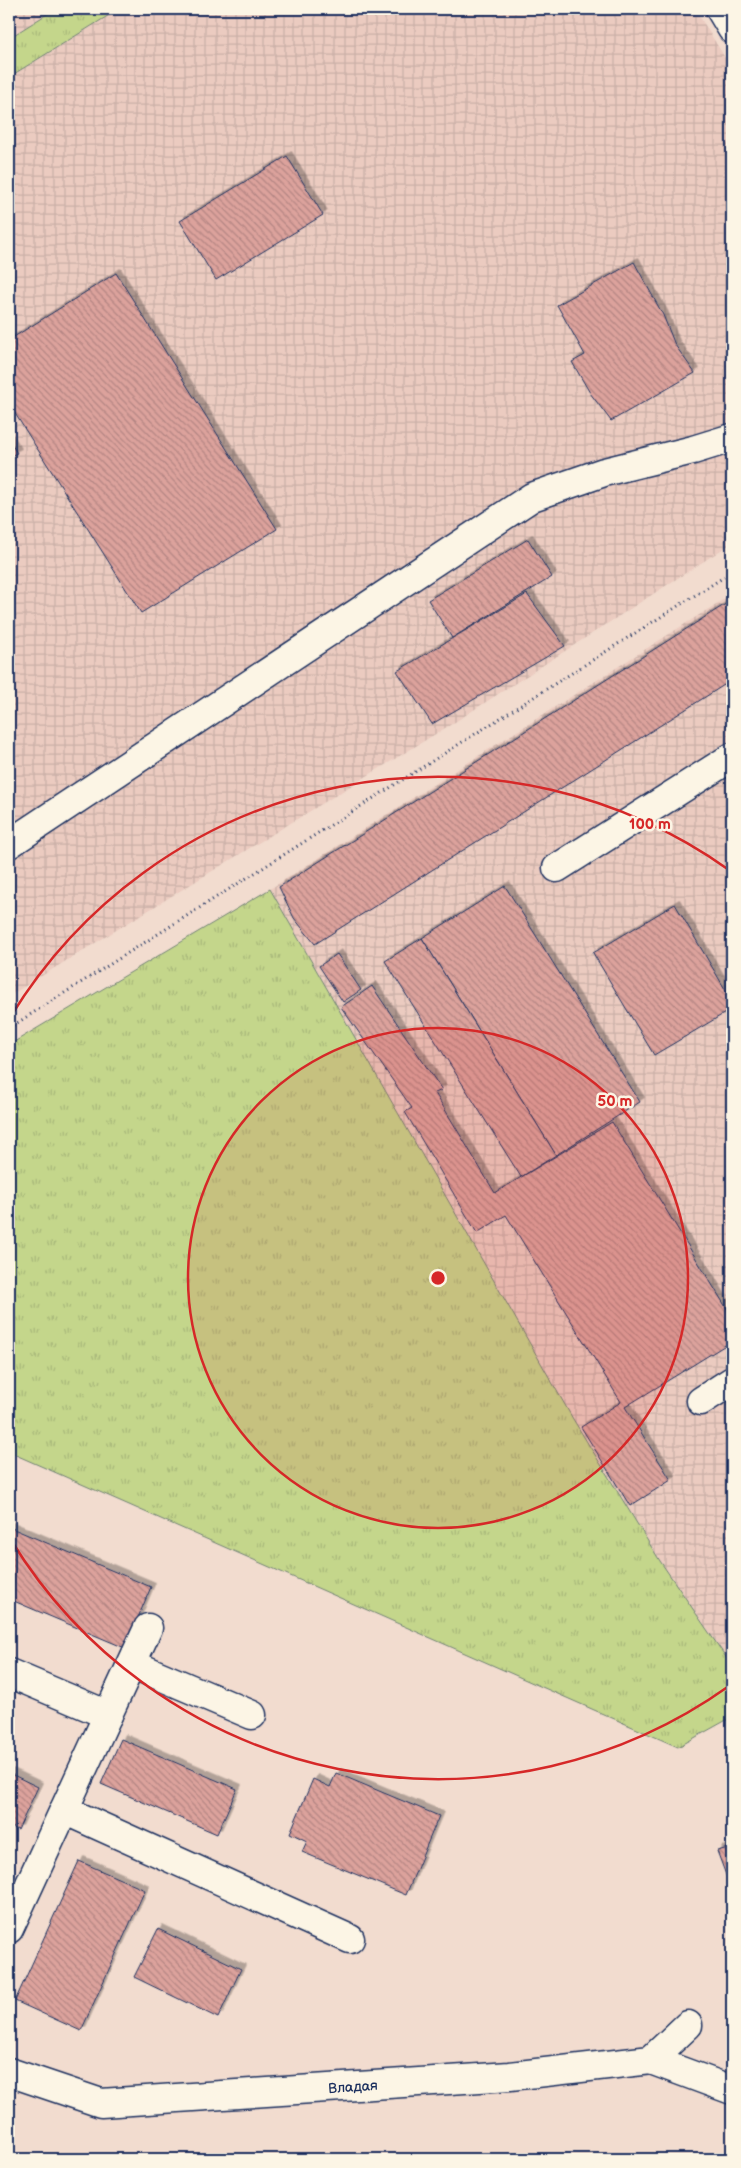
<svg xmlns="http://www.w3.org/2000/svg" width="741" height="2168" viewBox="0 0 741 2168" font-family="'Balsamiq Sans',sans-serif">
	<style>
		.industrial { fill: url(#industrial-grid) }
		.grass { fill: url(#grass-tufts); stroke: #708274 }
		.building { fill: url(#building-back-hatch); stroke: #1b2f5e; filter: url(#shadow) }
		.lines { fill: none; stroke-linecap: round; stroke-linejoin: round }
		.minor-casing { stroke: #1b2f5e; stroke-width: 31 }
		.path { stroke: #1b2f5e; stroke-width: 3; stroke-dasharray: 1 4; stroke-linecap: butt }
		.minor { stroke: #fcf5e5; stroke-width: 28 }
		.ring { fill: none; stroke: #d62828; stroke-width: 2.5 }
		.labels { text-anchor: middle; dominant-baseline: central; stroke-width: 5; stroke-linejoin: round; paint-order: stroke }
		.street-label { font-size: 14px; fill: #1b2f5e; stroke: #fcf5e5 }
		.centre { fill: #d62828; stroke: #fcf5e5; stroke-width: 2.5 }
		.ring-label { font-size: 15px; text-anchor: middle; font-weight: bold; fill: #d62828; stroke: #fcf5e5; stroke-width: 5; stroke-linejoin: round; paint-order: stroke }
	</style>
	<defs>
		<pattern id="industrial-grid" width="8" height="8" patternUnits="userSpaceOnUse" patternTransform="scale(1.25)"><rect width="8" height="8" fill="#ebcbc0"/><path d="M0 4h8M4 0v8" fill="none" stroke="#c9afa7"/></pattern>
		<pattern id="grass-tufts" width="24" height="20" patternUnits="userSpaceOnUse" patternTransform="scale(1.25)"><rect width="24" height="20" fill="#c4d68b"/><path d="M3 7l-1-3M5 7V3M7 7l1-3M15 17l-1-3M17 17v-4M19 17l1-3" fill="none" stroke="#a8b87a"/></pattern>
		<pattern id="building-back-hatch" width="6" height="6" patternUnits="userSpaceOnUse" patternTransform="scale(1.25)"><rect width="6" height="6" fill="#dca29c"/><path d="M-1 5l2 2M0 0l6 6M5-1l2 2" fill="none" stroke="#b28482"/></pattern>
		<filter id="shadow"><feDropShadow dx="4.5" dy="-4.5" stdDeviation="0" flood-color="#0004"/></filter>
	</defs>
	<rect width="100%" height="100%" fill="#f2dccf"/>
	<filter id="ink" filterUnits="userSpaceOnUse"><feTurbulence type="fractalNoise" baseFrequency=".02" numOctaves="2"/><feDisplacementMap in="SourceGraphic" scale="10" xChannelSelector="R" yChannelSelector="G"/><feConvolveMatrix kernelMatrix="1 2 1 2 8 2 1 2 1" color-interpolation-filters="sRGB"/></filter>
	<g filter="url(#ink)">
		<!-- industrial -->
		<g class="industrial">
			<polygon points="9,9 55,9 9,38"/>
			<polygon points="119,9 695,9 732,69 732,543 455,722 9,996 9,77"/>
			<polygon points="732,594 732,1666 660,1561 573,1419 270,889"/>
		</g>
		<!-- grass -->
		<g class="grass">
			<polygon points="55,9 119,9 9,77 9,38"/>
			<polygon points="270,889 573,1419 660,1561 732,1666 732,1717 678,1747 9,1452 9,1045"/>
		</g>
		<!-- building -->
		<g class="building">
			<polygon points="287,156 323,215 216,280 180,221"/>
			<polygon points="634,262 663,315 675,345 695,373 611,421 590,393 572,362 585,355 557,305"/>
			<polygon points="116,273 277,529 141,613 9,404 9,340"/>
			<polygon points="9,440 17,453 9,457"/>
			<polygon points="528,539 552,577 452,638 428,600"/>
			<polygon points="527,594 565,646 432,724 397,671"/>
			<polygon points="732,600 732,680 315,944 294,918 279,887"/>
			<polygon points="505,886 640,1102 556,1155 422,938"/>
			<polygon points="675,904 732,1001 732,1009 654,1055 593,953"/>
			<polygon points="422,938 556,1155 521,1177 385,961"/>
			<polygon points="337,954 361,990 343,1002 319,966"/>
			<polygon points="372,986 442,1090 435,1093 495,1193 612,1122 732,1317 732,1341 625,1407 671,1480 630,1506 581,1427 621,1402 506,1215 477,1233 405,1112 412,1108 341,1007"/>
			<polygon points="9,1527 151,1587 125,1648 9,1599"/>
			<polygon points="121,1739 237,1789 217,1834 101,1784"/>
			<polygon points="9,1773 38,1787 18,1830 9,1826"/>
			<polygon points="336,1773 439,1816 406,1895 302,1852 307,1841 290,1833 313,1779 330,1787"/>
			<polygon points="732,1847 732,1891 717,1851"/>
			<polygon points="79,1861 145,1890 81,2031 15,2001"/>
			<polygon points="158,1929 241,1969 218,2018 134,1977"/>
		</g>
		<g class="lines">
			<defs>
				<g id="minor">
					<polyline points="720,9 732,29"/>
					<polyline points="9,844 532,497 604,472 693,450 732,438"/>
					<polyline points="557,868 732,757"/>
					<polyline points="701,1401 732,1381"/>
					<polyline points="132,1664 252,1715"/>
					<polyline points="9,1673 108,1715"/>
					<polyline points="64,1810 350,1939"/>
					<polyline points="9,1929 148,1628"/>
					<polyline points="651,2060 732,2090"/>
					<polyline points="9,2072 101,2103 510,2076 651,2060 688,2025"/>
				</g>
			</defs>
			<!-- minor casing -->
			<use href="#minor" class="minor-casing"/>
			<!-- path -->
			<polyline class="path" points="9,1028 732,572"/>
			<!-- minor -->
			<use href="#minor" class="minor"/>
		</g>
	</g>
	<!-- distance rings -->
	<circle cx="438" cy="1278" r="250" fill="#d62828" fill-opacity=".12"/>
	<g class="ring">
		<circle cx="438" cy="1278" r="250"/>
		<path d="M729 1686A501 501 0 0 1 11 1540M11 1016A501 501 0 0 1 729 870"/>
	</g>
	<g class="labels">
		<!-- street labels -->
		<g class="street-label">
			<text transform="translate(353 2087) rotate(-4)">Владая</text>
		</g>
	</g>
	<circle cx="438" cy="1278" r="8" class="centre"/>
	<g class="ring-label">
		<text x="650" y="829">100 m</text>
		<text x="615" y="1106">50 m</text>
	</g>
	<!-- margin -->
	<rect width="741" height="2168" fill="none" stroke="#fcf5e5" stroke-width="30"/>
	<rect x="15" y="15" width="711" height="2138" fill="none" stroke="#1b2f5e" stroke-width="2" filter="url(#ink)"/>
</svg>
